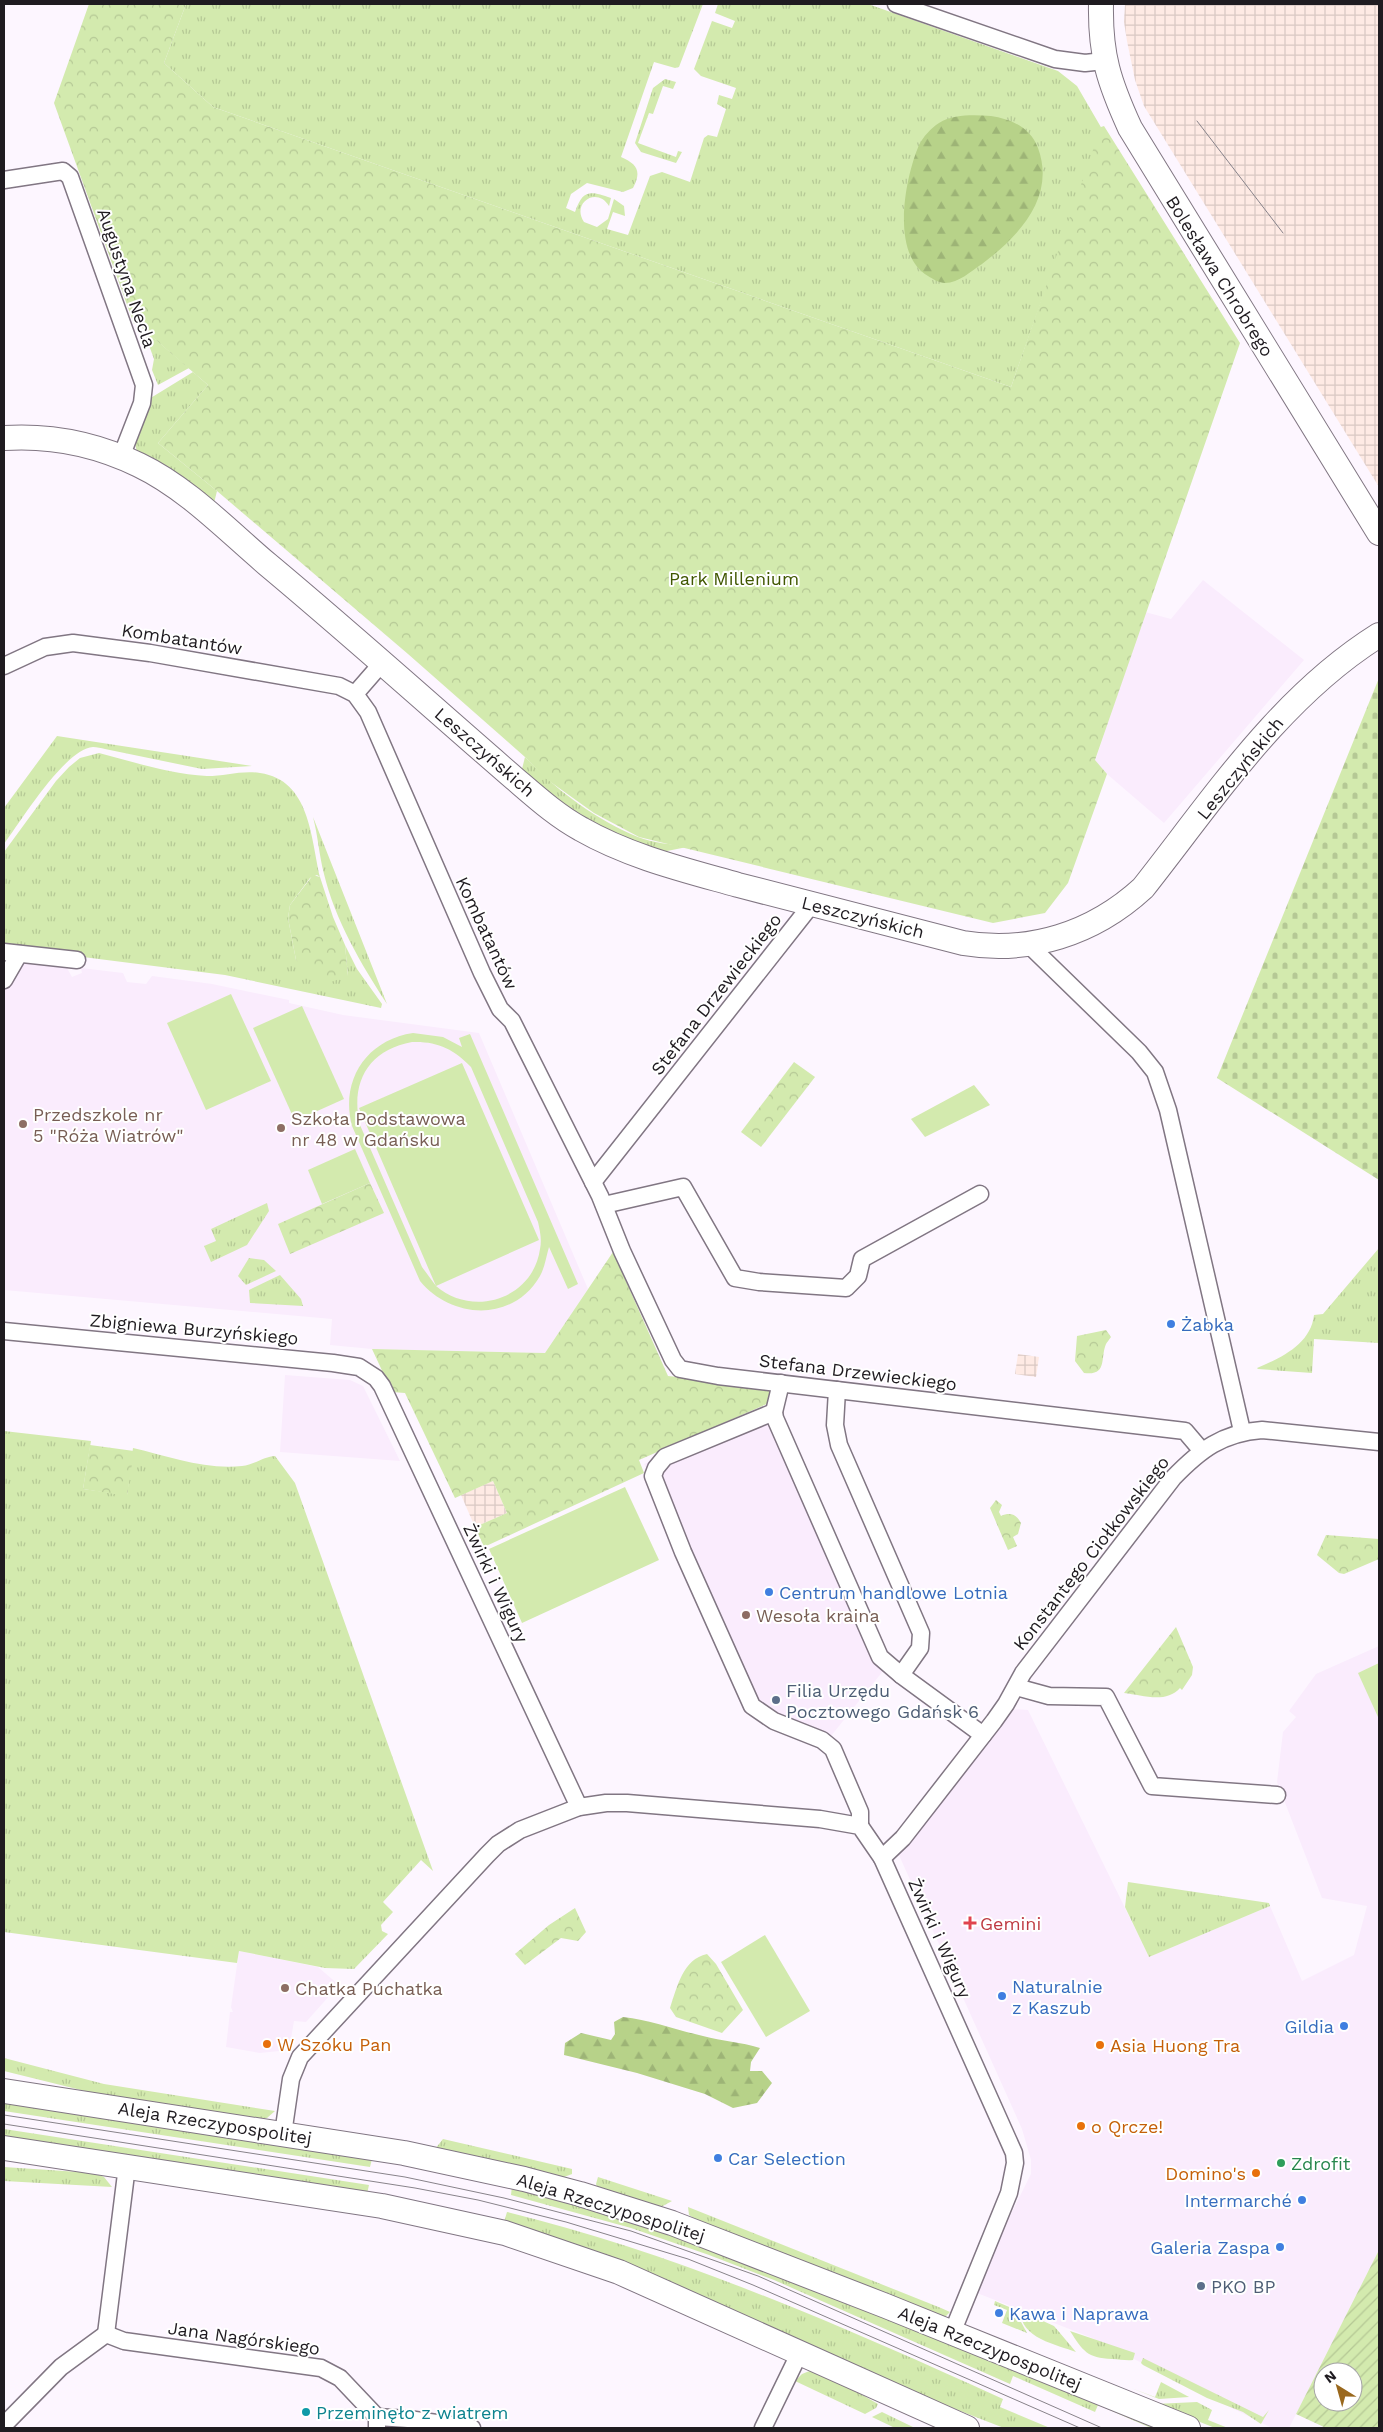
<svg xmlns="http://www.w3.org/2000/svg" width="1383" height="2432" viewBox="0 0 1383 2432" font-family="'Work Sans',sans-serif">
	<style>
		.built { fill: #faecfd }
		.industrial { fill: url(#industrial-grid) }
		.grass { fill: url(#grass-tufts) }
		.forest { fill: url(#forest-firs) }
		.cemetery { fill: url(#cemetery-stones) }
		.park { fill: url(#park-crowns) }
		.garden { fill: url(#garden-furrows); fill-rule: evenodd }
		.pitch { fill: #d3eaae; fill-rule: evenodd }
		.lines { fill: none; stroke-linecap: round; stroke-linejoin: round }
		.street-casing { stroke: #817683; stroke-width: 19 }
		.secondary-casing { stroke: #817683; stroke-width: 26 }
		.street { stroke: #fff; stroke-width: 16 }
		.secondary { stroke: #fff; stroke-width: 24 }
		.tram { stroke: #88838a; stroke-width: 1 }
		.education-dot { fill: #8d6e63; stroke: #fff; stroke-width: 2 }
		.shop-dot { fill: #3f7fe0; stroke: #fff; stroke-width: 2 }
		.service-dot { fill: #5c6f8a; stroke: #fff; stroke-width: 2 }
		.health-dot { fill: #e0444e; stroke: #fff; stroke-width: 2 }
		.food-dot { fill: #e8710a; stroke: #fff; stroke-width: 2 }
		.leisure-dot { fill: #2e9e5b; stroke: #fff; stroke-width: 2 }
		.culture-dot { fill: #0f9aa8; stroke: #fff; stroke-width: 2 }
		.labels { text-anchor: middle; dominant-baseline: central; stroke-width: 4; stroke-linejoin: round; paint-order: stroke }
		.street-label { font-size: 18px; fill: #1f1b20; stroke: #fff }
		.park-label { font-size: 18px; fill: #405701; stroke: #fff }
		.education-label { font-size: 18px; fill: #785e54; stroke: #fff; text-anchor: start }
		.shop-label { font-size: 18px; fill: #366cbe; stroke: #fff; text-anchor: start }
		.service-label { font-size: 18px; fill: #4e5e75; stroke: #fff; text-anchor: start }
		.health-label { font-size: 18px; fill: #be3a42; stroke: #fff; text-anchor: start }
		.food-label { font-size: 18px; fill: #c56008; stroke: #fff; text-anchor: start }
		.leisure-label { font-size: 18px; fill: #27864d; stroke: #fff; text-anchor: start }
		.culture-label { font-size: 18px; fill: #0d838f; stroke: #fff; text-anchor: start }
	</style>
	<defs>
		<pattern id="industrial-grid" width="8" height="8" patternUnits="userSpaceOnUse" patternTransform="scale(1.25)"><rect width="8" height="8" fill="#feeae4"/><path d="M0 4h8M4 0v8" fill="none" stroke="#d9c8c3"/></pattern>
		<pattern id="grass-tufts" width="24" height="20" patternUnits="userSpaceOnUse" patternTransform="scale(1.25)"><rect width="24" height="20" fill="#d3eaae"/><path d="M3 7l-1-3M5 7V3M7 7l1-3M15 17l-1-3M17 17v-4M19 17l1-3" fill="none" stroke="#b5c895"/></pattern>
		<pattern id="forest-firs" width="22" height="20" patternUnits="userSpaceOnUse" patternTransform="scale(1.25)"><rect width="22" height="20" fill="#b7d289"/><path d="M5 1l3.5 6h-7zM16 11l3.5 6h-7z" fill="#9db476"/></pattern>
		<pattern id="cemetery-stones" width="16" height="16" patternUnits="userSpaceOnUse" patternTransform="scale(1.25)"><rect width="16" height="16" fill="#d3eaae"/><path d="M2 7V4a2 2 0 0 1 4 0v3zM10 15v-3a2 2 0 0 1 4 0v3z" fill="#b5c895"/></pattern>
		<pattern id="park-crowns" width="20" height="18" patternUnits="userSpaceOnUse" patternTransform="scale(1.25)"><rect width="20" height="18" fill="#d3eaae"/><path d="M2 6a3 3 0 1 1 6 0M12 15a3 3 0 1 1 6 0" fill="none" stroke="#b5c895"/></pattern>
		<pattern id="garden-furrows" width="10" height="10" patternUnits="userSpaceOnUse" patternTransform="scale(1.25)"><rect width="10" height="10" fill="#d3eaae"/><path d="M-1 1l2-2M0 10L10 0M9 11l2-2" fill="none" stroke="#b5c895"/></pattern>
	</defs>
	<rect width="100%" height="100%" fill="#fdf6ff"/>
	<!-- built -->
	<g class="built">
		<polygon points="1203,580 1304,660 1164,823 1107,774 1095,761 1145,612 1171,619"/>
		<polygon points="28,962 67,968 72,977 82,973 81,968 123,973 127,982 146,984 152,976 212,984 289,1000 289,1003 343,1015 479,1033 588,1289 545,1353 372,1349 330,1345 332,1319 4,1290 4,991 20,966"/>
		<polygon points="285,1375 350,1380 363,1386 400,1461 280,1452"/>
		<polygon points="772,1411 887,1666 823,1746 753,1718 752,1706 644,1464"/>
		<polygon points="1379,1646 1379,2250 1289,2428 1272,2428 1090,2337 977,2293 1006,2224 1031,2174 1031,2160 1022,2129 898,1853 1009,1709 1028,1710 1149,1957 1270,1906 1302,1981 1354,1955 1367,1906 1322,1898 1277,1782 1283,1732 1296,1717 1289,1711 1316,1674"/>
		<polygon points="239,1951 318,1967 339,1985 306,2022 294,2021 289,2050 260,2053 226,2047 230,2012 233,2012 231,2007"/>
	</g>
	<!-- industrial -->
	<g class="industrial">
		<polygon points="1125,4 1379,4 1379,487 1144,106 1135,80 1127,41 1124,22"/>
		<polygon points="1018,1354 1039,1357 1036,1377 1015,1374"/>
		<polygon points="493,1481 507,1513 475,1527 461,1495"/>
	</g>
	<!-- grass -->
	<g class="grass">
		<path d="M186 4H703L679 67 675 68 654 62 621 157C637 164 642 171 633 188L623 192 587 183 571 194 566 208 575 212C583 189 590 191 611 198L609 206C597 186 571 203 584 222L597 227 608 219 614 199 624 206 625 216 613 212 607 229 628 235 650 176 662 172 690 182 704 138 708 135 717 137 726 109 717 104 719 95 732 99 736 88 701 76 694 69 712 21 732 28 735 21 715 13 718 4H868L1058 71 1077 86 1102 129 1011 387 213 107 164 63Z"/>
		<polygon points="665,79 676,82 673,89 663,86 653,114 649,113 638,143 676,157 678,151 682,152 676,163 641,152 635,143 653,88"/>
		<polygon points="143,329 189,368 158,385 152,370 154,359"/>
		<polygon points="193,372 208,385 158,443 217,491 214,503 137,452 134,440 149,399"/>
		<path d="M57 736 252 766 202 769 105 749C101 748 97 747 93 747 65 749 21 821 4 844V808Z"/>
		<path d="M99 753C134 762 170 774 207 776 225 776 242 770 260 773 310 780 311 838 320 877L317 875 310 878 290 905 288 918 296 960 348 976 345 945 357 969 382 1004 381 1008 225 975 4 947V852L56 781 69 767 80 758Z"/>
		<path d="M525 757C556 790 595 819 638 837 653 843 671 844 687 847L662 852 643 847 591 822 553 796 522 769Z"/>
		<path d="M313 817 387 1004C361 964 335 920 324 874 319 855 318 836 313 817Z"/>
		<polygon points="267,1203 269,1211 247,1245 211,1262 204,1246 216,1241 211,1229"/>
		<path d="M1379 1248V1343L1314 1339 1312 1373 1258 1369 1257 1368C1281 1358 1311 1344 1314 1315L1323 1314Z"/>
		<polygon points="249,1258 264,1260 276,1271 246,1285 238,1276"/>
		<polygon points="280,1275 301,1299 303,1306 250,1303 249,1290"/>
		<path d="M4 1431 91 1441 83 1489 127 1495 133 1448C168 1456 205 1470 242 1466 254 1465 265 1456 275 1456L295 1483 433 1871 421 1860 383 1902 393 1912 381 1925 382 1931 388 1934 354 1969 325 1968 239 1951 237 1963 4 1932Z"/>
		<polygon points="1128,1882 1269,1903 1270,1906 1149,1957 1125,1907"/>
		<polygon points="4,2058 104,2084 275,2111 267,2118 259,2120 97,2094 4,2071"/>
		<polygon points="4,2100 372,2159 370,2167 4,2111"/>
		<polygon points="4,2129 369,2185 367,2194 4,2138"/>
		<polygon points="443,2139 572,2169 572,2174 559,2179 435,2149"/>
		<polygon points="4,2167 94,2173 104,2177 112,2187 4,2181"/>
		<polygon points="598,2177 672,2201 661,2207 598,2189 596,2184"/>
		<polygon points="512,2186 635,2220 1168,2428 1151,2428 1098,2405 1095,2412 1013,2376 1010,2384 774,2280 709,2255 631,2228 511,2195"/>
		<polygon points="688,2207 941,2308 950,2312 946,2316 938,2316 698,2221 689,2215"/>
		<path d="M507 2212C679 2254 844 2327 1003 2399L1000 2407 1050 2428H1004L924 2397 612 2258 504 2222Z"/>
		<polygon points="995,2301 1014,2309 1027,2333 1002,2323 1007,2310 994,2305"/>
		<path d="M1021 2311 1054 2326 1076 2352C1058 2345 1019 2338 1021 2311Z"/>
		<path d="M1070 2331 1135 2353 1133 2360C1126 2361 1119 2359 1112 2359 1087 2358 1083 2351 1070 2331Z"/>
		<polygon points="1143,2358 1263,2417 1269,2410 1261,2424 1243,2412 1207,2398 1143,2365 1141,2363"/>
		<polygon points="812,2370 826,2374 878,2404 876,2408 865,2414 795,2381 802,2374"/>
		<polygon points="1161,2382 1189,2397 1159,2399 1131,2388 1155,2397"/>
		<polygon points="1197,2402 1212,2410 1208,2420 1228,2428 1215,2428 1155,2404"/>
		<polygon points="882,2412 915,2428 895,2428 872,2417"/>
	</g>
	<!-- forest -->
	<g class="forest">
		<path d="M991 116C1011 119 1030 127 1038 148 1056 197 1019 236 982 264 971 271 959 283 945 283 939 283 933 279 928 276 890 254 905 178 919 145 923 137 931 128 939 123 954 114 974 115 991 116Z"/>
		<path d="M623 2017C651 2020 676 2030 703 2036 722 2041 741 2042 760 2048L751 2062 750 2071H762L772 2083 757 2103 733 2108 705 2094 637 2073 564 2055 565 2043 581 2033 611 2040 615 2034 614 2022Z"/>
	</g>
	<!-- cemetery -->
	<polygon class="cemetery" points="1379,678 1379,1180 1217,1078"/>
	<!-- park -->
	<g class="park">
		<polygon points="89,4 186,4 164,63 213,107 1011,387 1101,127 1104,126 1240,343 1095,760 1107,774 1068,883 1045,913 993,923 639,837 594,813 545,778 525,757 408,654 217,491 158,443 208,385 143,329 140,322 134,324 54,103"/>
		<polygon points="313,875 320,877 333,917 345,945 348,976 328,983 296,960 288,918 290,905"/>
		<polygon points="794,1062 815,1077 761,1147 741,1132"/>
		<polygon points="370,1183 384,1213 290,1254 278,1224"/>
		<polygon points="613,1252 668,1376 765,1386 772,1393 769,1403 639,1460 644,1473 484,1547 475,1527 507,1513 493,1481 455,1498 405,1393 392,1392 372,1349 545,1353"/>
		<path d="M1106 1330 1111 1337C1109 1340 1107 1342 1106 1344 1100 1358 1108 1376 1084 1373L1075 1361 1077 1336Z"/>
		<polygon points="90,1445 134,1451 127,1496 83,1489"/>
		<path d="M996 1500 1002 1505 999 1512 1001 1516C1010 1512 1016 1514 1021 1523L1018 1534 1013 1537 1017 1546 1008 1550 990 1508Z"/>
		<polygon points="1326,1535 1379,1539 1379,1559 1344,1574 1339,1573 1317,1555"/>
		<path d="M1176 1627 1193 1667 1192 1675 1182 1690 1180 1688C1166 1704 1142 1695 1124 1693Z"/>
		<polygon points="575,1908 586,1932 578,1941 561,1938 525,1965 515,1954 549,1925"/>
		<path d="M707 1954 716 1964 743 2010 722 2033 676 2017 670 2008C677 1987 683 1959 707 1954Z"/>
	</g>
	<!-- garden -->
	<path class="garden" d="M1379 2250V2428H1326L1296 2414ZM1323 2372H1353V2402H1323Z"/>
	<!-- pitch -->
	<g class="pitch">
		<polygon points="231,994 271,1081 206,1110 167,1023"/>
		<polygon points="302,1006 344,1099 295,1121 253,1028"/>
		<path d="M413 1033 443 1037 462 1047 459 1038 470 1034 578 1284 568 1289 549 1247C546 1257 545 1267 540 1276 513 1323 451 1319 420 1281L352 1126C340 1081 366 1040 413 1033ZM412 1042C437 1041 454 1049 471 1067L538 1222C540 1231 542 1240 540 1249 533 1299 473 1318 436 1286L539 1240 462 1063 359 1108 436 1286 422 1267 360 1125C350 1083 368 1050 412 1042Z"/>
		<polygon points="974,1085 990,1105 925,1137 911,1119"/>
		<polygon points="355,1149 370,1183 322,1204 308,1170"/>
		<polygon points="625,1487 659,1560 522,1623 489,1549"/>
		<polygon points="1379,1663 1379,1716 1378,1717 1358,1673"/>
		<polygon points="765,1935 810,2011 766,2037 721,1962"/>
	</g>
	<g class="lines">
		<defs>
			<g id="street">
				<polyline points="896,4 1055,59 1085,63 1104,61"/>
				<polyline points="4,180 63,171 70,177 144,385 142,403 121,457"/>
				<polyline points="4,666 45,647 73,643 150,653 339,686 355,694 368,712 482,973 500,1009 512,1021 600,1196 622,1251 673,1360 680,1369 718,1376 1185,1431 1202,1451"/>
				<polyline points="355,694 382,663"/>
				<polyline points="1029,945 1139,1052 1155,1072 1168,1110 1242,1431"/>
				<polyline points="4,952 77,960"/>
				<polyline points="4,980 19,954"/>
				<polyline points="593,1182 812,904"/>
				<polyline points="604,1205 683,1187 735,1278 759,1282 846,1288 858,1276 862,1259 980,1194"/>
				<polyline points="4,1331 333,1363 359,1367 376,1378 382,1386 579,1807"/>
				<polyline points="781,1383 774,1412 775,1418 880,1657 901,1675 983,1735"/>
				<polyline points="837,1390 835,1425 839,1445 921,1633 920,1648 901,1675"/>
				<polyline points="774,1412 665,1457 656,1468 653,1476 683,1552 752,1706 774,1721 822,1740 833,1749 860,1812 860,1826"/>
				<polyline points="1016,1687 1049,1696 1106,1697 1152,1786 1277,1795"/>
				<path d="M882 1858 903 1838 994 1721 1006 1704 1023 1673 1173 1478C1200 1450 1222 1433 1262 1430L1379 1442"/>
				<polyline points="283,2134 291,2079 300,2057 487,1855 498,1844 520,1830 579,1807 606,1803 627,1803 820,1819 860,1826 882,1858 1014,2153 1015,2163 1009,2193 952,2333"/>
				<polyline points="106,2334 127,2166"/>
				<polyline points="377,2417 408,2419 472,2428"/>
				<polyline points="4,2425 61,2367 106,2334 124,2341 321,2368 340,2378 377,2417 377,2428"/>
				<polyline points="763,2428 800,2352"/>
			</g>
			<g id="secondary">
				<path d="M1101 4C1100 55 1109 82 1130 128L1379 533"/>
				<path d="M4 438C51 435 96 444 139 465 187 488 227 530 267 564 351 634 432 707 515 779 536 797 557 816 581 829 630 857 685 870 738 885 813 905 888 924 963 943 1029 954 1093 934 1143 888 1214 798 1280 697 1379 635"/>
				<polyline points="4,2091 404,2153 524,2179 580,2194 672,2223 886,2306 1188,2428"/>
				<polyline points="4,2148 382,2206 505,2233 619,2272 967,2428"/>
			</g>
		</defs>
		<!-- street casing -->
		<use href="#street" class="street-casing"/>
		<!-- secondary casing -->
		<use href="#secondary" class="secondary-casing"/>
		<!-- street -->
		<use href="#street" class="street"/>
		<!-- secondary -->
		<use href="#secondary" class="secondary"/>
		<!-- tram -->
		<g class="tram">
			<polyline points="1197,121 1283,233"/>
			<polyline points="4,2115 405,2177 504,2198 631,2231 758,2276 1102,2428"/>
			<polyline points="4,2124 415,2188 478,2200 566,2222 688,2259 753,2285 1080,2428"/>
		</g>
	</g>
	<!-- markers -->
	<g class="education-dot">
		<circle cx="23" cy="1124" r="5"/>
		<circle cx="281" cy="1128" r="5"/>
		<circle cx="746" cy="1615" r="5"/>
		<circle cx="285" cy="1988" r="5"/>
	</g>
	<g class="shop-dot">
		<circle cx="1171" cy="1324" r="5"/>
		<circle cx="769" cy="1592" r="5"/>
		<circle cx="1002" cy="1996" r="5"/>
		<circle cx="1344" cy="2026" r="5"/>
		<circle cx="718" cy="2158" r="5"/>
		<circle cx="1302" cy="2200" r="5"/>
		<circle cx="1280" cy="2247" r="5"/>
		<circle cx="999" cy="2313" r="5"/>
	</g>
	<g class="service-dot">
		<circle cx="776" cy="1700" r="5"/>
		<circle cx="1201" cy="2286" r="5"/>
	</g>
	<path class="health-dot" d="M967.5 1915.5h5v5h5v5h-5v5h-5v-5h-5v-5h5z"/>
	<g class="food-dot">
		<circle cx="267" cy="2044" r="5"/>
		<circle cx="1100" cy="2045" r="5"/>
		<circle cx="1081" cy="2126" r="5"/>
		<circle cx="1256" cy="2173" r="5"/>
	</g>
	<circle class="leisure-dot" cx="1281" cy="2163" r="5"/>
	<circle class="culture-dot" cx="306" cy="2412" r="5"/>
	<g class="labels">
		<!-- street labels -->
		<g class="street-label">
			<text transform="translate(1220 276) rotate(58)">Bolesława Chrobrego</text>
			<text transform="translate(127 278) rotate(71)">Augustyna Necla</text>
			<text transform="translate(182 639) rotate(9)">Kombatantów</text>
			<text transform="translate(485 752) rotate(41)">Leszczyńskich</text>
			<text transform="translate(1240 768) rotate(-51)">Leszczyńskich</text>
			<text transform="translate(863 917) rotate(14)">Leszczyńskich</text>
			<text transform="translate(487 933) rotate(65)">Kombatantów</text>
			<text transform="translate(716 994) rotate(-52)">Stefana Drzewieckiego</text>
			<text transform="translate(194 1329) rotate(5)">Zbigniewa Burzyńskiego</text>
			<text transform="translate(858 1372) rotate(7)">Stefana Drzewieckiego</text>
			<text transform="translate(1091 1553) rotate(-52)">Konstantego Ciołkowskiego</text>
			<text transform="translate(496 1583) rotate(65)">Żwirki i Wigury</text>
			<text transform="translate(940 1938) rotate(66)">Żwirki i Wigury</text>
			<text transform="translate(215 2123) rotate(9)">Aleja Rzeczypospolitej</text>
			<text transform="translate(611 2207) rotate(17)">Aleja Rzeczypospolitej</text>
			<text transform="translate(244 2338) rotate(8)">Jana Nagórskiego</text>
			<text transform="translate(990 2348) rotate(22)">Aleja Rzeczypospolitej</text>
		</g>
		<!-- park labels -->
		<g class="park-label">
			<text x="734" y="578">Park Millenium</text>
		</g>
		<!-- education labels -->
		<g class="education-label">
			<text x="33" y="1114">Przedszkole nr<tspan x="33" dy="21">5 "Róża Wiatrów"</tspan></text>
			<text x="291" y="1118">Szkoła Podstawowa<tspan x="291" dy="21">nr 48 w Gdańsku</tspan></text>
			<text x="756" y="1615">Wesoła kraina</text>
			<text x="295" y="1988">Chatka Puchatka</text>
		</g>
		<!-- shop labels -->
		<g class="shop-label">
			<text x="1181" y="1324">Żabka</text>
			<text x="779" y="1592">Centrum handlowe Lotnia</text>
			<text x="1012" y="1986">Naturalnie<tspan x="1012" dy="21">z Kaszub</tspan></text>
			<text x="1334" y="2026" text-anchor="end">Gildia</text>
			<text x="728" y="2158">Car Selection</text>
			<text x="1292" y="2200" text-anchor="end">Intermarché</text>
			<text x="1270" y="2247" text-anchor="end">Galeria Zaspa</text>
			<text x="1009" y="2313">Kawa i Naprawa</text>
		</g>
		<!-- service labels -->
		<g class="service-label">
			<text x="786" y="1690">Filia Urzędu<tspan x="786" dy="21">Pocztowego Gdańsk 6</tspan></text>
			<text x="1211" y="2286">PKO BP</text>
		</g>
		<!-- health labels -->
		<g class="health-label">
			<text x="980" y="1923">Gemini</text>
		</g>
		<!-- food labels -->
		<g class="food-label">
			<text x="277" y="2044">W Szoku Pan</text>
			<text x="1110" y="2045">Asia Huong Tra</text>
			<text x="1091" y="2126">o Qrcze!</text>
			<text x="1246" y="2173" text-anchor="end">Domino's</text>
		</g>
		<!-- leisure labels -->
		<g class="leisure-label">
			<text x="1291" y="2163">Zdrofit</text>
		</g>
		<!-- culture labels -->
		<g class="culture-label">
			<text x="316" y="2412">Przeminęło z wiatrem</text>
		</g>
	</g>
	<!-- border -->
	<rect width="1383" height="2432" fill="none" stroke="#1f1b20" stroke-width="10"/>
	<!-- north arrow -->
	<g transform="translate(1338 2387) rotate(323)"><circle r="24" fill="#ffffff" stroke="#a5a4a6"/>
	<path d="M0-4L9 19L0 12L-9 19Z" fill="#9a681d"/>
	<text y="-8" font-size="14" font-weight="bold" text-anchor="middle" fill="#1f1b20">N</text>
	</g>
</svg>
